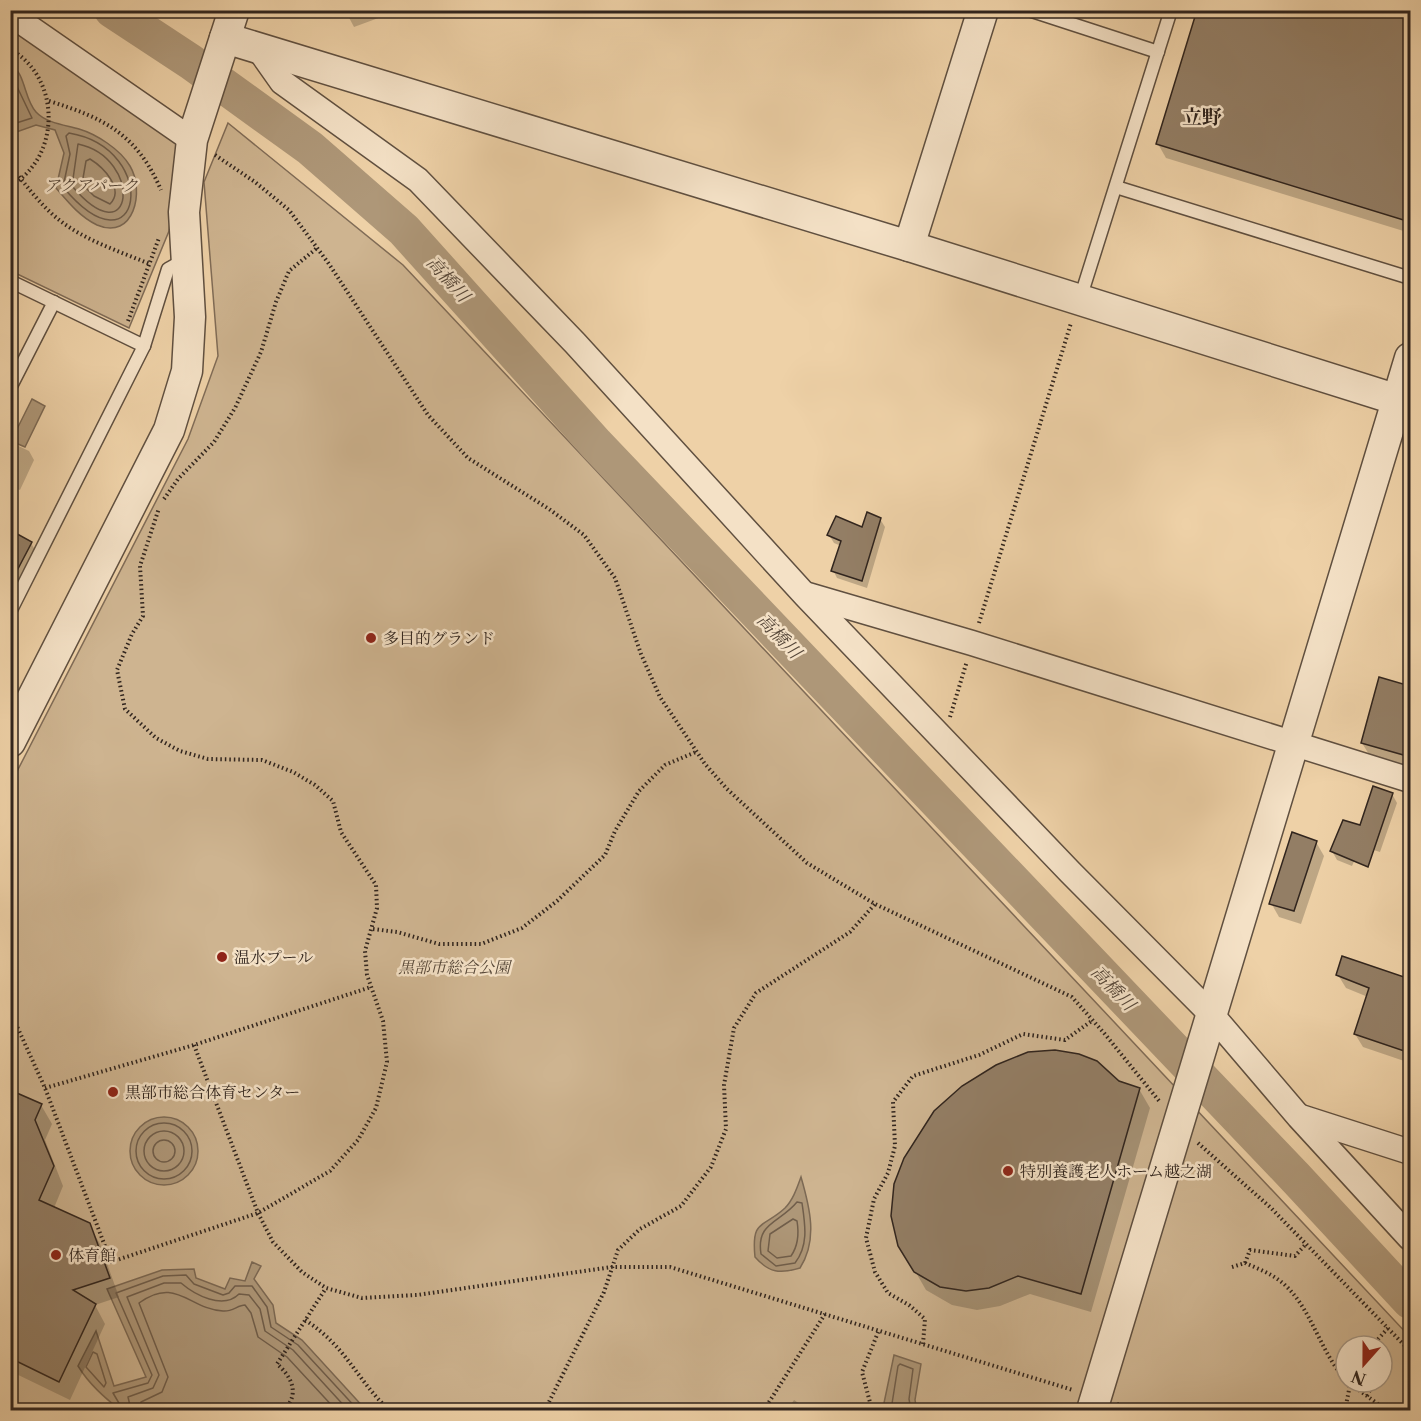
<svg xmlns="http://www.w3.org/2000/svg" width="1421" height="1421" viewBox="0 0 1421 1421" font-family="'Libre Caslon Text','Noto Serif JP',serif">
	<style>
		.green { fill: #ceb490; stroke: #806c57; stroke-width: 1.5; fill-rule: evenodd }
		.water { fill: #ae9778; stroke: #7c6954; stroke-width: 1.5 }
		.shadow { fill: #0003 }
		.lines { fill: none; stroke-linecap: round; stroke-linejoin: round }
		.shore { stroke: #705e4b; stroke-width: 1.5 }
		.river { stroke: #ae9778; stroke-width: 36 }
		.building { fill: #937e65; stroke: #31251e; stroke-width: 1.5 }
		.service-casing { stroke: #605040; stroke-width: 15 }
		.minor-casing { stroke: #605040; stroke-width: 27 }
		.tertiary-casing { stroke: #605040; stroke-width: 33 }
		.path { stroke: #31251e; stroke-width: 4; stroke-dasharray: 1.5 3; stroke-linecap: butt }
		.service { stroke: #f4e1c6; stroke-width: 12 }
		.minor { stroke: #f4e1c6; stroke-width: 24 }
		.tertiary { stroke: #f4e1c6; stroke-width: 30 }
		.poi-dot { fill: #8f2418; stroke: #f4e1c6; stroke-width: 2 }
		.labels { text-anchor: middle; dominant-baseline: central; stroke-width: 5; stroke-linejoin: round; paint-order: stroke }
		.park-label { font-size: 16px; font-style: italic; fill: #58493a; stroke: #f4e1c6 }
		.poi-label { font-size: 16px; fill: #31251e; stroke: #f4e1c6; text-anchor: start }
		.water-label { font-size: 18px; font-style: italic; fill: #564739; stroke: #f4e1c6 }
		.quarter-label { font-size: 20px; font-weight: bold; fill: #31251e; stroke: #f4e1c6 }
	</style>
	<rect width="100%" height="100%" fill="#eed1a7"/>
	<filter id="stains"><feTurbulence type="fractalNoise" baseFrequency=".00333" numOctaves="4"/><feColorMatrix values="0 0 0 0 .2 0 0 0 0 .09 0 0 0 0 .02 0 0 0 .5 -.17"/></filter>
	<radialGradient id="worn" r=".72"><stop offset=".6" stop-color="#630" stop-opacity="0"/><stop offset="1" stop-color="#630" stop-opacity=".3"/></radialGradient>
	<!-- green -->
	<g class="green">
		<polygon points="10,29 179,145 169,231 129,328 11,271"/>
		<path d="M228 123 403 265 1410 1337V1410H11L10 785 188 439 218 356 204 182ZM1346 1346H1382V1382H1346Z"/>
	</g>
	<!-- water -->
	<g class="water">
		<path d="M11 64C26 75 24 99 36 112 46 123 65 125 79 129 96 134 120 149 130 166 145 191 134 241 97 225 80 217 68 202 56 188L64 153 55 130 36 125 11 134Z"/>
		<polygon points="32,399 45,406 25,447 11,441"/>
		<circle cx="164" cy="1151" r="34"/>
		<path d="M801 1177C810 1208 818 1240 800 1268 780 1274 769 1273 755 1257 751 1218 764 1228 785 1208 793 1200 797 1188 801 1177Z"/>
		<path d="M252 1262 261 1266 254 1279 273 1305 276 1323 302 1340 366 1410H120C104 1397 89 1384 78 1366L96 1331 114 1386 146 1377 107 1289 162 1270 194 1269 196 1278 225 1289 230 1278 245 1281Z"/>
		<polygon points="894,1355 921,1364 915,1400 917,1410 886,1410 884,1403"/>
	</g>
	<!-- shadow -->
	<g class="shadow">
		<polygon points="345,10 391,10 392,13 354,27"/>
		<polygon points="1199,10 1410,10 1410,233 1166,158 1158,144"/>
		<polygon points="10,442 29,451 34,460 20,490 10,486"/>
		<polygon points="880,519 885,527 867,588 837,578 833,570 841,546 834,543 829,535 863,529"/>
		<polygon points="10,532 31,543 39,557 19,595 10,590"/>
		<polygon points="1410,674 1410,768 1370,756 1362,743 1408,687"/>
		<polygon points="1392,794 1397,803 1380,852 1361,846 1352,866 1337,860 1332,851 1361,827"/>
		<polygon points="1316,842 1324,856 1301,924 1279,917 1271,903"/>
		<polygon points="1410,957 1410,1063 1363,1047 1355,1034 1368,997 1346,988 1338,975 1404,979"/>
		<polygon points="1118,1082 1139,1089 1150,1108 1091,1312 1030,1294 1000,1306 977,1310 952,1305 926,1290 911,1264"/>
		<polygon points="10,1091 41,1105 52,1124 45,1140 63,1186 54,1208 89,1225 100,1244 119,1297 95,1305 105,1324 70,1400 10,1371"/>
		<polygon points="794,1400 809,1410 787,1410"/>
	</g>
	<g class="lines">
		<!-- shore -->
		<g class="shore">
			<polyline points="10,72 32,118 10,125"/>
			<path d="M69 133C163 149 141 280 63 187L70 154 66 136Z"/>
			<path d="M78 144C144 158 134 259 72 186Z"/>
			<path d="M90 159C103 167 125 189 110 204L94 196 82 184 86 161Z"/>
			<circle cx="164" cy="1151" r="28"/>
			<circle cx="164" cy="1151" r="20"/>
			<circle cx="164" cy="1151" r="11"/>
			<path d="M797 1202 802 1203C805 1224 809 1245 795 1263L776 1266 761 1254C756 1222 780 1223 797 1202Z"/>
			<path d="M793 1219 797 1221C799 1233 798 1246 791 1256L777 1258 768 1251 770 1234Z"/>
			<polygon points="93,1352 97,1354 106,1383 104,1387 86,1367"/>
			<polyline points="123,1410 113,1393 148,1383 152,1375 116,1293 163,1276 186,1275 194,1284 223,1295 229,1293 235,1286 252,1286 267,1307 271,1327 298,1345 358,1410"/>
			<path d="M131 1410 128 1397 153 1388 159 1375 127 1297 164 1283H181C195 1295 223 1310 239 1294L249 1295 260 1309 265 1331 293 1350 348 1410"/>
			<path d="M140 1410 141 1402 162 1392 168 1377 139 1303C176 1276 189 1309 223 1311 232 1312 238 1305 245 1305L251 1313 258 1337 287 1357 336 1410"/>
			<polyline points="891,1410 898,1366 900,1364 913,1369 909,1399 911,1410"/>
		</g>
		<!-- river -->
		<polyline class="river" points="112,10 191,62 310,148 404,230 596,444 1295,1177 1410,1301"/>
	</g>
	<!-- building -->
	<g class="building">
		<polygon points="1197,10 1410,10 1410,222 1156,144"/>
		<polygon points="867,512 881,518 862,581 831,571 841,541 827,535 836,516 862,527"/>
		<polygon points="10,530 32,542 10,584"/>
		<polygon points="1379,677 1410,686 1410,743 1407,756 1361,743"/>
		<polygon points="1373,786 1393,793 1368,867 1330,851 1343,820 1360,825"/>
		<polygon points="1292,832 1317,841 1294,911 1269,904"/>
		<polygon points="1342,956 1410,979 1410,1053 1354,1034 1369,988 1336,975"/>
		<polygon points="1055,1050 1079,1054 1097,1061 1119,1081 1140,1088 1081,1294 1018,1276 989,1288 966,1291 940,1287 914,1272 898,1246 891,1216 894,1184 904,1158 934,1111 962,1086 996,1065 1028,1052"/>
		<polygon points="10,1090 42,1104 35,1120 54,1166 39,1200 90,1223 110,1278 73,1290 96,1304 59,1382 10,1358"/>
	</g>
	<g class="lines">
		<defs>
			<g id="service">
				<polyline points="1029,10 1158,52"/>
				<polyline points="1116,187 1410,278"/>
				<polyline points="10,281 144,346"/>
				<polyline points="1080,299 1171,10"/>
				<polyline points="10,388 54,302"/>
				<polyline points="10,612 144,346 168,269 186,259"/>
			</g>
			<g id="minor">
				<polyline points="10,14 192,140"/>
				<polyline points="258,48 282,82 418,180 575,343 805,595 1070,872 1212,1015 1299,1117 1410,1238"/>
				<polyline points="808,595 972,643 1410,780"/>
				<polyline points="1301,1117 1410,1152"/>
			</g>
			<g id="tertiary">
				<polyline points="225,38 909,246 1398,400"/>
				<polyline points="909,246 983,10"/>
				<polyline points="10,742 169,430 187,371 190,317 184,212 192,140 234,10"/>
				<polyline points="1092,1410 1410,358"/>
			</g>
		</defs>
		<!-- service casing -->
		<use href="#service" class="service-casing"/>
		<!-- minor casing -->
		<use href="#minor" class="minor-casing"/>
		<!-- tertiary casing -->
		<use href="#tertiary" class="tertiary-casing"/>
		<!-- path -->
		<g class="path">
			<path d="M10 49C62 78 61 158 10 186"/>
			<path d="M49 101C104 118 137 134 161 190"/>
			<polyline points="215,155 255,182 289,210 329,264 428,415 468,458 549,509 584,535 615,578 641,654 660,697 705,764 727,789 807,863 875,904 1072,997 1104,1033 1160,1102"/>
			<path d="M10 166C24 182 35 198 50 212 77 238 116 250 150 264"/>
			<polyline points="128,321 159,238"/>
			<polyline points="164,499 178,479 214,442 235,408 261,352 276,302 289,271 317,248"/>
			<polyline points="979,623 1071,323"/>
			<polyline points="950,717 967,661"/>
			<polyline points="373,929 397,932 439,944 481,944 522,928 557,901 605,855 615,831 639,791 665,765 696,752"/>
			<polyline points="10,1011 45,1088 111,1262 258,1213 330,1171 358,1140 376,1108 387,1062 383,1021 367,975 365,951 377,908 376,885 341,832 333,801 315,785 293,772 262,760 208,759 180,751 156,738 125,709 117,670 132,634 143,616 140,566 159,508"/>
			<polyline points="194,1045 258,1213 273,1242 302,1272 326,1288 362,1298 417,1295 612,1267 670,1267 1073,1390"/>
			<polyline points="45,1088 194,1045 371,987"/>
			<polyline points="1198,1143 1271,1208 1410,1351"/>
			<polyline points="1245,1263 1250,1250 1295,1256 1306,1244"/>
			<path d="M1232 1267 1245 1263C1259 1269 1275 1275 1286 1286 1313 1312 1320 1352 1346 1380"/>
			<path d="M305 1320C347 1347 356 1379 389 1410"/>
			<polyline points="923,1344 925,1319 909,1305 888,1293 875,1272 866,1238 874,1199 888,1173 895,1146 893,1102 913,1076 979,1055 1023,1034 1065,1040 1093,1020"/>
			<polyline points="1372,1346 1388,1328"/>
			<polyline points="1348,1382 1386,1410"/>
			<polyline points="1367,1396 1372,1386 1370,1382"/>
			<polyline points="1117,1404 1136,1410"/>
			<path d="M284 1410C300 1394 292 1377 277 1364L326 1288"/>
			<polyline points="545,1410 604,1292 618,1250 640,1229 681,1206 711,1167 726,1129 724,1085 734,1028 756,993 850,932 875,904"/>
			<polyline points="764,1410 825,1314"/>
			<polyline points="872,1410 862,1372 879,1330"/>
			<polyline points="1345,1410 1350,1385"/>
		</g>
		<!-- service -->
		<use href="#service" class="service"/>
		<!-- minor -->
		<use href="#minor" class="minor"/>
		<!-- tertiary -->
		<use href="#tertiary" class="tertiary"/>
	</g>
	<!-- markers -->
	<g class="poi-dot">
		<circle cx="371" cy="638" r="6"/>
		<circle cx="222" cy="957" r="6"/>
		<circle cx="113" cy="1092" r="6"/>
		<circle cx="1008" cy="1171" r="6"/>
		<circle cx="56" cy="1255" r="6"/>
	</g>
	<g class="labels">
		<!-- park labels -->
		<g class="park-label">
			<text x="91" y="185">アクアパーク</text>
			<text x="454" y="967">黒部市総合公園</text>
		</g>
		<!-- poi labels -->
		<g class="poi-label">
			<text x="383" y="638">多目的グランド</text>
			<text x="234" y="957">温水プール</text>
			<text x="125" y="1092">黒部市総合体育センター</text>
			<text x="1020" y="1171">特別養護老人ホーム越之湖</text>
			<text x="68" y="1255">体育館</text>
		</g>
		<!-- water labels -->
		<g class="water-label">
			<text transform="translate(448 279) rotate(48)">高橋川</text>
			<text transform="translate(779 636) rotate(46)">高橋川</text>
			<text transform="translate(1113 988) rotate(46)">高橋川</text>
		</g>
		<!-- quarter labels -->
		<g class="quarter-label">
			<text x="1202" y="117">立野</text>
		</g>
	</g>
	<!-- margin -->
	<rect width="1421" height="1421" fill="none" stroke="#eed1a7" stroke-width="36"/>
	<rect x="12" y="12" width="1397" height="1397" fill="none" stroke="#31251e" stroke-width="3"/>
	<rect x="18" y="18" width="1385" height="1385" fill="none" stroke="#31251e" stroke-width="1.5"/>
	<!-- north arrow -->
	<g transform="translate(1364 1364) rotate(201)"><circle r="28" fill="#f4e1c6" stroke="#a69683" stroke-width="1.5"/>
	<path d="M0-4.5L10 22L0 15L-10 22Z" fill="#8f2418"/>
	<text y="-9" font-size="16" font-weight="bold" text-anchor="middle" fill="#31251e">N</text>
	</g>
	<rect width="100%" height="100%" filter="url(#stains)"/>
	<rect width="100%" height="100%" fill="url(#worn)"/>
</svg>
